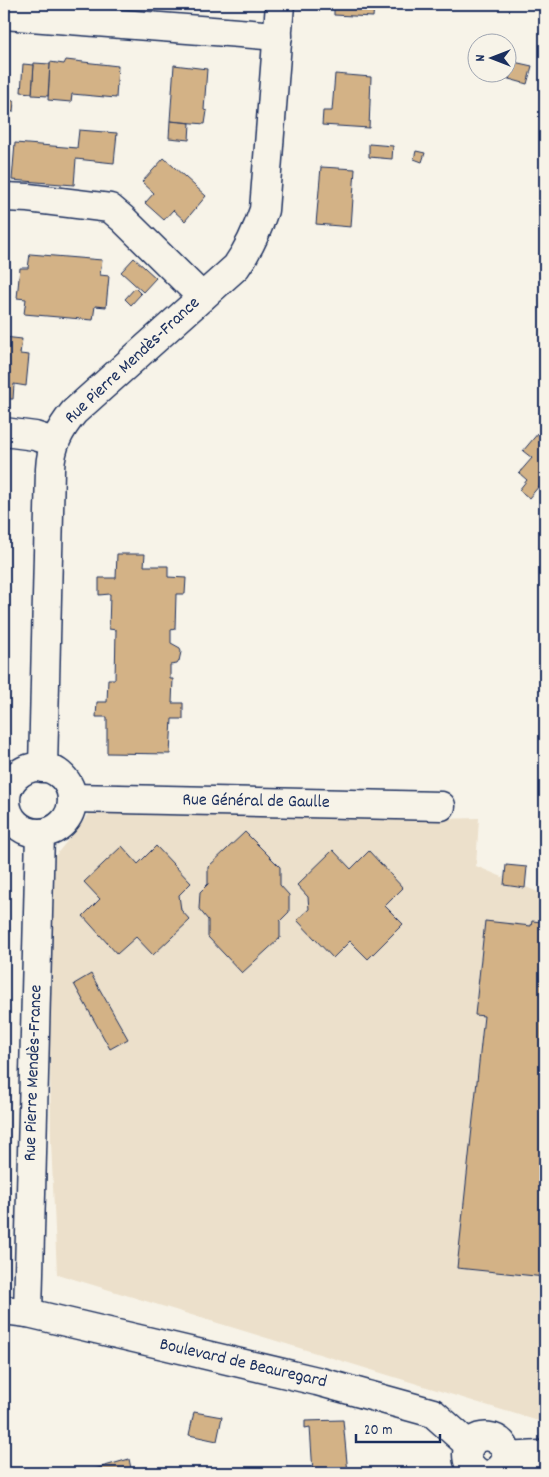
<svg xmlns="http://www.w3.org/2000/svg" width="549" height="1477" viewBox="0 0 549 1477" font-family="Dekko,sans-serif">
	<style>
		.built { fill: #ece0cb }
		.building { fill: #d3b286; stroke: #1b2f5e }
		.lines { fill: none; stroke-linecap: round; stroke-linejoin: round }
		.minor-casing { stroke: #1b2f5e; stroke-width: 31 }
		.tertiary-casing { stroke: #1b2f5e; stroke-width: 31 }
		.minor { stroke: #f7f3e8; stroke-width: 28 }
		.tertiary { stroke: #f7f3e8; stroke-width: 28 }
		.labels { text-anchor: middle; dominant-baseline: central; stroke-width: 4; stroke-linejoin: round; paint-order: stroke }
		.street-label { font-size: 18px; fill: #1b2f5e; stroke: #f7f3e8 }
	</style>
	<rect width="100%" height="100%" fill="#f7f3e8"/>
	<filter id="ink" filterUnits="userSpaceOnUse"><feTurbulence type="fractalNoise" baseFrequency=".02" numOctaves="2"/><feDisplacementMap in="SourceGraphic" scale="10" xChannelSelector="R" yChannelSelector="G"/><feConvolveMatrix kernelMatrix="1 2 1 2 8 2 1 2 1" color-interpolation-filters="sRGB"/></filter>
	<g filter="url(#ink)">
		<!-- built -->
		<polygon class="built" points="90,813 400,820 479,818 476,866 545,895 545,1423 57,1274 51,1142 49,968 55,856"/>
		<!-- building -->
		<g class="building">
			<polygon points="334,4 374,4 373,17 334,15"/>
			<polygon points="66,60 118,66 116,98 72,94 71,102 48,100 50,62 64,64"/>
			<polygon points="514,62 509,79 501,76 502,72 506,72 506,63"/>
			<polygon points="514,62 532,66 527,84 509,79"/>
			<polygon points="34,63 50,64 48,96 32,95"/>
			<polygon points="23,64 34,65 32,93 21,92"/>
			<polygon points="174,65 207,69 204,110 207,111 205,124 170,121"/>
			<polygon points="335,74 371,77 369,128 322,125 323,111 332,111"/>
			<polygon points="4,100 14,101 13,112 4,111"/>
			<polygon points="170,121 190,123 189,140 169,138"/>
			<polygon points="79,130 117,133 114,163 76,159 74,185 12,180 15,143 77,148"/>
			<polygon points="369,144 393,146 392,159 369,157"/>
			<polygon points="416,151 425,153 422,162 414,159"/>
			<polygon points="164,158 206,196 185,221 173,210 164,220 145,203 154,193 142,182"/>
			<polygon points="321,167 355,169 351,227 316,224"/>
			<polygon points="30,254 102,260 100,275 109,276 106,307 95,306 93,320 24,314 26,299 17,298 20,268 28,268"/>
			<polygon points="134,258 156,278 143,292 121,272"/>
			<polygon points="135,288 141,294 131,305 125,299"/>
			<polygon points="4,337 22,339 20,354 29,355 26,386 14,384 13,399 4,399"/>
			<polygon points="539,432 545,437 545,479 529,498 519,490 527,480 519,473 532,458 523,451"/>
			<polygon points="117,554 145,554 144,566 168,566 168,577 186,578 185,594 176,594 175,629 171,630 171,643 180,648 181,652 179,661 177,664 170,665 170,679 173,679 172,703 183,703 183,719 172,719 170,754 107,753 107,717 96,717 97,702 107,702 108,679 115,679 116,630 109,629 110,594 99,595 99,578 116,578"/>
			<polygon points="245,832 280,867 280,885 289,895 289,912 280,921 280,938 242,973 208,937 208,920 199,909 200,892 208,884 208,867"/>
			<polygon points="122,846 138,864 156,846 191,883 179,895 181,910 190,920 153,955 136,937 117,954 83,916 100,899 84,882"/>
			<polygon points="333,850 351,869 369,851 403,888 385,906 403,924 368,959 350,941 333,958 297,920 309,909 308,897 297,885"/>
			<polygon points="506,865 527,867 525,888 504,885"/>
			<polygon points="543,918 545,918 545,1277 457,1268 484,1016 475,1015 485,921 531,926 532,921 542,922"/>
			<polygon points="4,943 8,943 7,955 4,955"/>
			<polygon points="91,974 128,1039 110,1049 74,984"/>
			<polygon points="194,1412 222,1417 217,1441 189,1435"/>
			<polygon points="343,1420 348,1473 313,1473 310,1427 305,1428 305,1421"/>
			<polygon points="129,1459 132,1473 81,1473"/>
		</g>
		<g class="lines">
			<defs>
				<g id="minor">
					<polyline points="4,15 278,36"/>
					<polyline points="4,197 28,198 110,208 123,219 202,297"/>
					<polyline points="4,432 35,436 54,442"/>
					<circle cx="39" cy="800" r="33"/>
					<path d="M43 768 50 469C51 446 59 430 74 412L236 267C249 249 257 231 264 210L280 4"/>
					<polyline points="72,798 441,806"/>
					<polyline points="28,1313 40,833"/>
				</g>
				<g id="tertiary">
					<polyline points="4,1310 28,1313 317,1381 433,1413 470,1446"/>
					<polyline points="506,1457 540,1455 545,1456"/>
					<path d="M479 1473C472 1469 467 1463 467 1454 468 1428 510 1432 506 1459 504 1466 500 1470 494 1473"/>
				</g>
			</defs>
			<!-- minor casing -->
			<use href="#minor" class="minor-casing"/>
			<!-- tertiary casing -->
			<use href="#tertiary" class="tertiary-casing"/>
			<!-- minor -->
			<use href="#minor" class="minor"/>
			<!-- tertiary -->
			<use href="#tertiary" class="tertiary"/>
		</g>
	</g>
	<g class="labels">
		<!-- street labels -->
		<g class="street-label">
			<text transform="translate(133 361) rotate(-43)">Rue Pierre Mendès-France</text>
			<text transform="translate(256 802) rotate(1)">Rue Général de Gaulle</text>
			<text transform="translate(34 1073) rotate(-88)">Rue Pierre Mendès-France</text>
			<text transform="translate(243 1364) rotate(13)">Boulevard de Beauregard</text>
		</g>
	</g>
	<!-- margin -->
	<rect width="549" height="1477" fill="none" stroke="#f7f3e8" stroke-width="20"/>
	<rect x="10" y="10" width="529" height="1457" fill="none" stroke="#1b2f5e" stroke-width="2" filter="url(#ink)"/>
	<!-- north arrow -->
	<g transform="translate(492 58) rotate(270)"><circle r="24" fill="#f7f3e8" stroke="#9fa5b1"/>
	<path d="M0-4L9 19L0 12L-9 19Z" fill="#1b2f5e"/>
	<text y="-8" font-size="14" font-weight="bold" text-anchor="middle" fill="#1b2f5e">N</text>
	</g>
	<!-- scale -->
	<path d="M356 1434v8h84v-8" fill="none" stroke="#1b2f5e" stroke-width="2.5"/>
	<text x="364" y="1434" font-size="15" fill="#1b2f5e" stroke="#f7f3e8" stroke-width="4" paint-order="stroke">20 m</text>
</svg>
